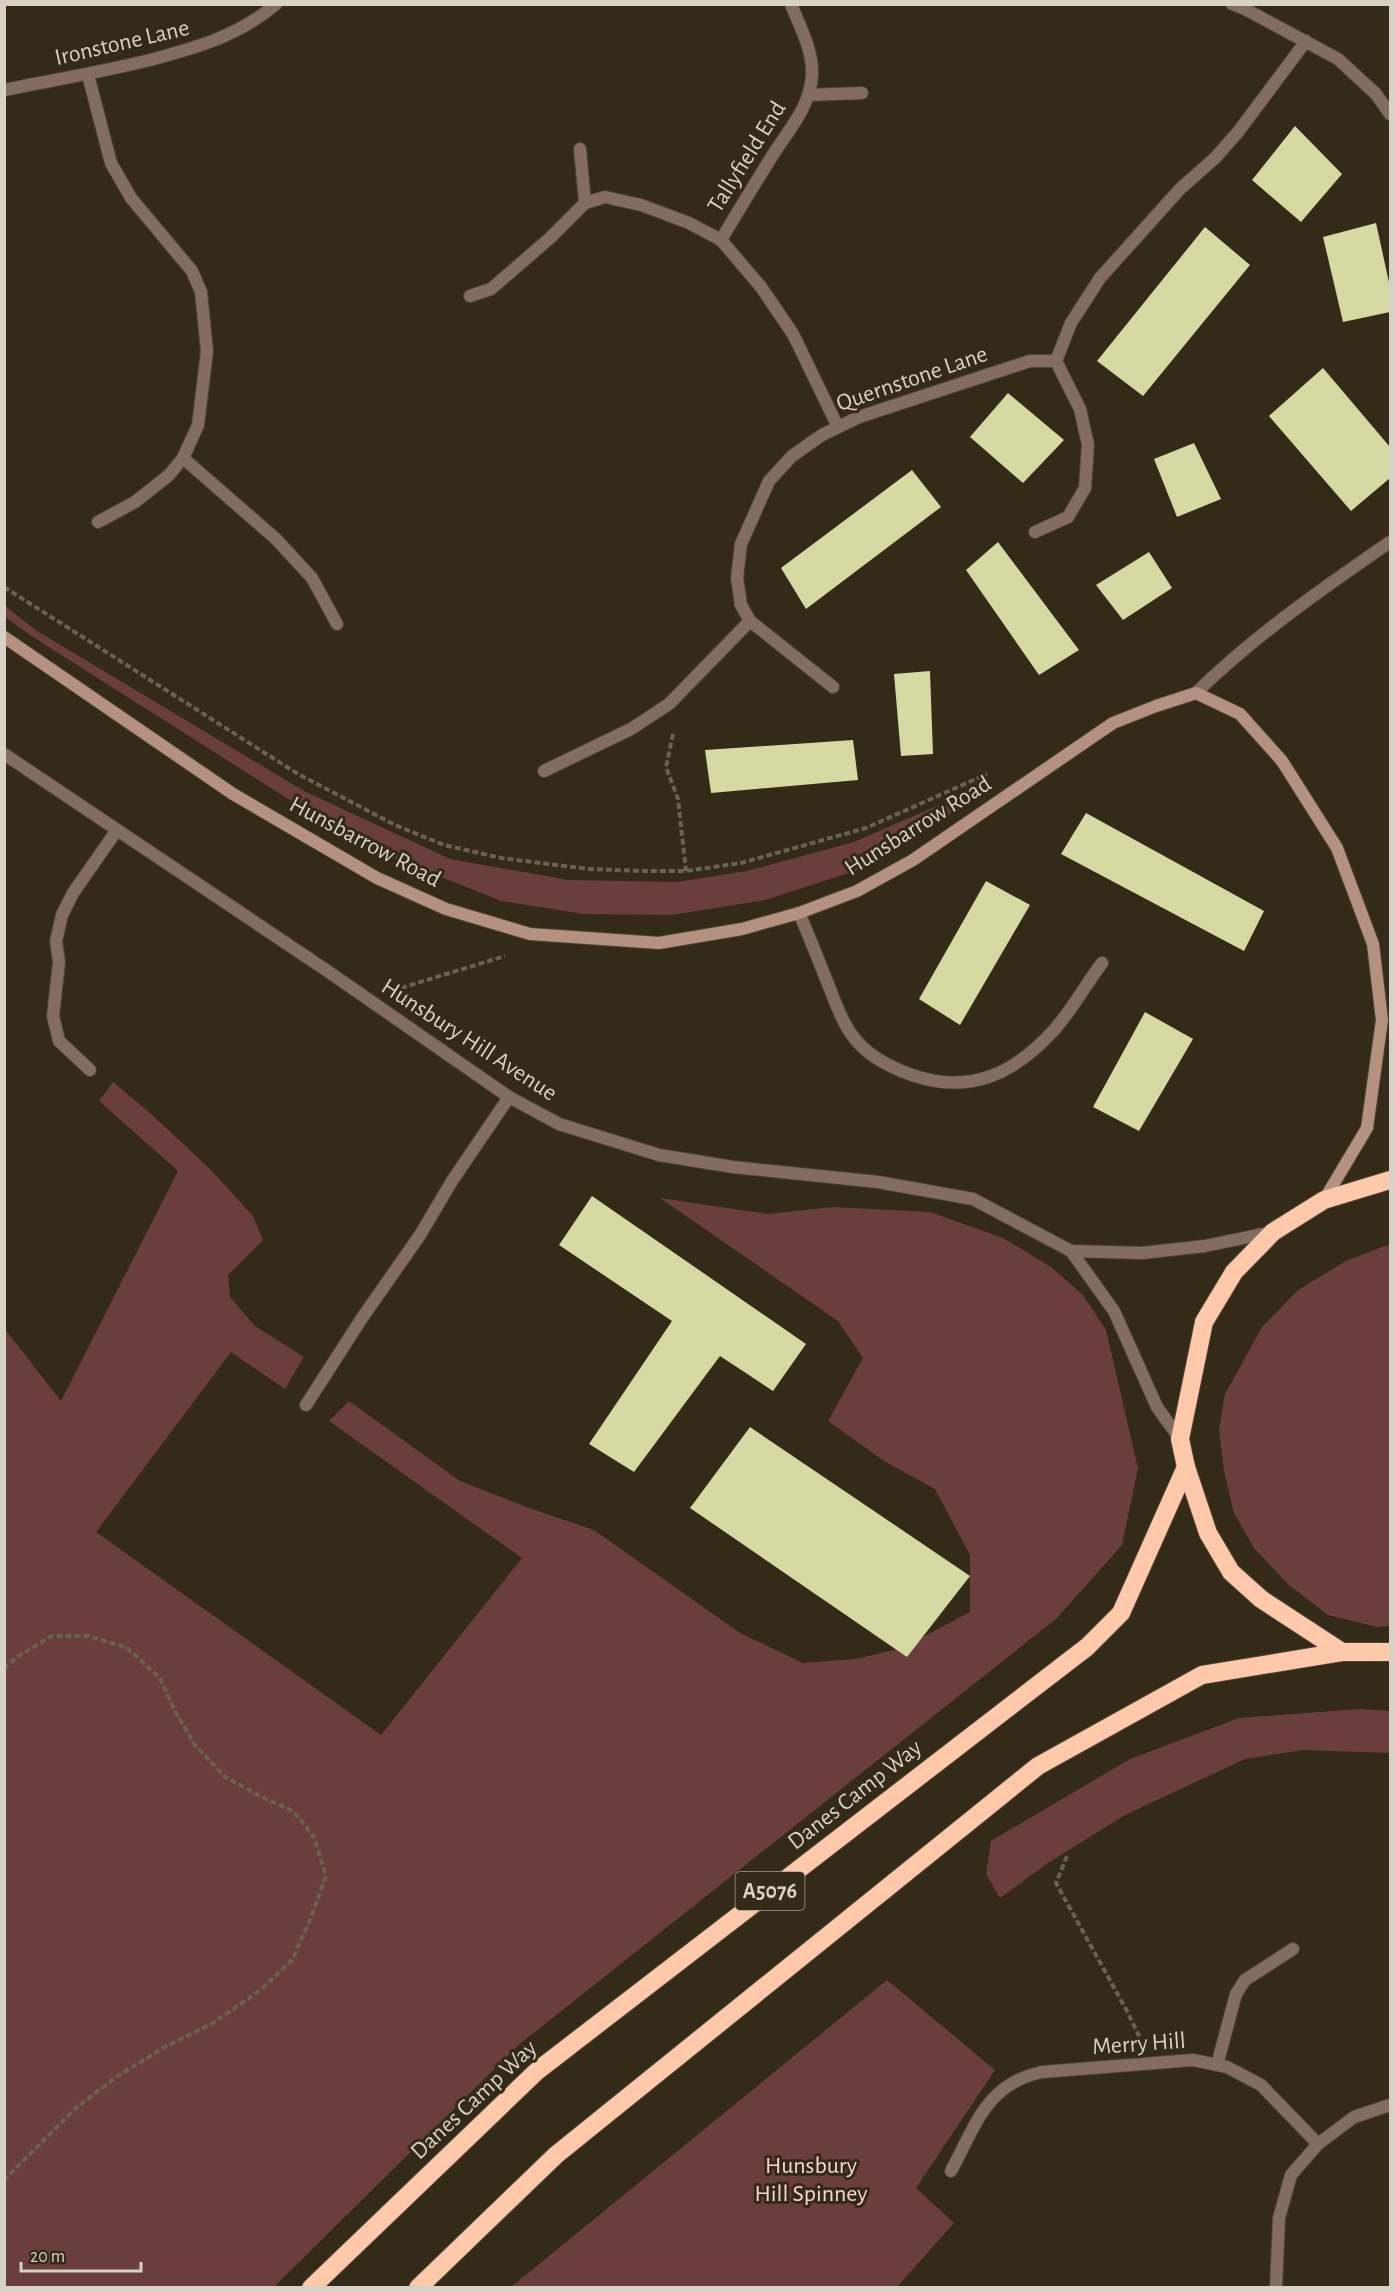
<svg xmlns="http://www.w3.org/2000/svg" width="1395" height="2292" viewBox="0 0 1395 2292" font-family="'Alegreya Sans',sans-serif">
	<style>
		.green { fill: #6b3e3e }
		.building { fill: #d7d9a2 }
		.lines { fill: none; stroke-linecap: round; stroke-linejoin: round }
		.lane-casing { stroke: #4e4534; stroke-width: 14 }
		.street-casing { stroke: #4e4534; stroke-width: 14 }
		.secondary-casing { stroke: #4e4534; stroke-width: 14 }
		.highway-casing { stroke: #4e4534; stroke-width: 20 }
		.path { stroke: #6a6151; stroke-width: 4; stroke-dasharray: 6 3; stroke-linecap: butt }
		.lane { stroke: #836d61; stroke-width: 12 }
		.street { stroke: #836d61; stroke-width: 12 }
		.secondary { stroke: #b5927f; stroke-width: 12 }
		.highway { stroke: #fec8ab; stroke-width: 18 }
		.labels { text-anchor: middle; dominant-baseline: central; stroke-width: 6; stroke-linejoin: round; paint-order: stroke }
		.shield { fill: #342a18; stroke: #a69f92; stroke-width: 1.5 }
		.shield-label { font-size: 22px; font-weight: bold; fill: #d7d1c6 }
		.street-label { font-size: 24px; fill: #d7d1c6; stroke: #342a18 }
		.park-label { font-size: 24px; fill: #fad5d3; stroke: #342a18 }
	</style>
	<rect width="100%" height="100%" fill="#342a18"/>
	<!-- green -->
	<g class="green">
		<polygon points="4,605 37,631 304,791 450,859 568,880 677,882 747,871 854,842 978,788 981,795 861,869 765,900 671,915 583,914 501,901 394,858 326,823 33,637 5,617"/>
		<polygon points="113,1082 150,1113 210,1169 253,1216 263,1240 228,1275 230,1297 255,1326 304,1357 285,1389 231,1352 96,1532 381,1735 522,1558 329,1421 349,1401 460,1481 529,1508 594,1530 740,1633 803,1663 856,1659 902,1648 970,1612 970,1555 935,1489 884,1461 828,1421 863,1358 838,1321 660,1198 768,1214 833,1207 930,1212 1003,1238 1051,1267 1083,1295 1106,1330 1138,1468 1122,1545 1057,1618 521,2043 274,2287 5,2287 4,1328 61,1401 178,1171 99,1101"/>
		<polygon points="1390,1244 1390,1626 1377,1627 1328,1615 1289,1585 1254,1548 1234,1513 1224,1471 1219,1430 1225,1394 1262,1327 1298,1290 1346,1261"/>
		<polygon points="1360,1709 1390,1711 1390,1753 1303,1750 1245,1759 1125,1815 1048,1863 1000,1898 986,1874 991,1841 1130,1759 1239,1718"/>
		<polygon points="887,1980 995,2070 916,2188 954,2223 897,2287 511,2287"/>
	</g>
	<!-- building -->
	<g class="building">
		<polygon points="1295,126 1342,174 1301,222 1252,180"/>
		<polygon points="1376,223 1390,287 1390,312 1343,322 1323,237"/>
		<polygon points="1205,227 1250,265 1143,396 1097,361"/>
		<polygon points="1323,368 1390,447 1390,478 1351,511 1269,416"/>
		<polygon points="1008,393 1064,440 1023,483 970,437"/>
		<polygon points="1194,443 1221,499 1177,517 1154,459"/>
		<polygon points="912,470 941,507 806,609 781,568"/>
		<polygon points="998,542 1079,650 1039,675 966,570"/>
		<polygon points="1149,552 1172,588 1123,620 1096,585"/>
		<polygon points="930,671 933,754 901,756 894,674"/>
		<polygon points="853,740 858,780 711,793 705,750"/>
		<polygon points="1086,813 1264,911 1244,951 1061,854"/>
		<polygon points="986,881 1030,905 960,1025 919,999"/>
		<polygon points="1145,1012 1193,1039 1139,1131 1093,1107"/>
		<polygon points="592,1196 806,1344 773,1391 720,1356 634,1472 589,1444 672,1321 559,1245"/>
		<polygon points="750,1427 970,1576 907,1657 690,1508"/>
	</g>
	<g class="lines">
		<defs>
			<g id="lane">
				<polyline points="306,1405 362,1318 420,1235 452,1181 509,1097"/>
				<polyline points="1217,2065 1236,1994 1245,1980 1293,1949"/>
				<path d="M951 2171C976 2125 986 2084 1042 2072"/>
			</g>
			<g id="street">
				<polyline points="1232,4 1245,9 1338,59 1376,94 1390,114"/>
				<polyline points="88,75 111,163 131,198 192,271 201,292 207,351 198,425 183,458 169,475 135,502 98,522"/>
				<path d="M4 90C53 80 101 72 150 60 195 48 239 36 276 4"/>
				<polyline points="808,95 862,93"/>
				<polyline points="580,149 585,203"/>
				<path d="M721 240C738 211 756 182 774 153 790 128 810 107 812 75 813 50 800 27 791 4"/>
				<polyline points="470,296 491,289 550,238 585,203 605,197 641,205 689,223 721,240 761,287 793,334 838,427"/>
				<polyline points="183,458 276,539 312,578 337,624"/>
				<polyline points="1035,532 1068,517 1085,488 1088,445 1080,409 1056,361 1071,323 1100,278 1180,189 1215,158 1238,132 1306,41"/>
				<polyline points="833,687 750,621 741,605 737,578 741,544 769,481 792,456 822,435 859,417 1030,361 1056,361"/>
				<path d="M1196 693C1254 636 1323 588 1390 542"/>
				<polyline points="4,754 326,970 509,1097 559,1124 659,1155 733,1167 878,1182 973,1199 1071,1251 1142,1253 1205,1246 1272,1232"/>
				<polyline points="544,771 631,729 669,704 750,621"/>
				<path d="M799 913C810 938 820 964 830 989 836 1004 842 1022 852 1035 866 1055 889 1067 912 1075 970 1095 1014 1074 1054 1030 1072 1010 1086 984 1102 963"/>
				<polyline points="90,1070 59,1041 53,1016 59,962 56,941 62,915 73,893 117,830"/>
				<polyline points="1071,1251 1114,1311 1157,1407 1180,1439"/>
				<polyline points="1042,2072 1193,2060 1227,2067 1261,2085 1318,2144"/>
				<polyline points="1276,2288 1279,2218 1291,2175 1318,2144 1354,2117 1390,2105"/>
			</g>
			<polyline id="secondary" points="4,637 233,794 377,878 446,909 530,934 659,943 742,929 799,913 857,891 913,860 1113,723 1156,706 1196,693 1240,714 1282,761 1337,848 1373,944 1382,1020 1367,1128 1324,1200"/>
			<g id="highway">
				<polyline points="1390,1180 1324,1200 1273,1232 1234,1272 1204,1322 1180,1439 1186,1467 1208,1533 1231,1572 1261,1599 1342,1652 1390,1652"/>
				<polyline points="311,2288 537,2071 1087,1647 1121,1613 1186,1467"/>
				<polyline points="418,2288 556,2155 1038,1766 1202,1675 1342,1652"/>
			</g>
		</defs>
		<!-- lane casing -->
		<use href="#lane" class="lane-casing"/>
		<!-- street casing -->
		<use href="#street" class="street-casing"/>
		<!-- secondary casing -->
		<use href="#secondary" class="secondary-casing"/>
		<!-- highway casing -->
		<use href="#highway" class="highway-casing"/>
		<!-- path -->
		<g class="path">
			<polyline points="4,587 298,774 395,825 444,845 501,858 588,869 643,871 686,871 741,863 866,828 987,774"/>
			<polyline points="673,734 666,767 678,799 686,871"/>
			<polyline points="401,988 505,956"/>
			<polyline points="4,1669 17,1657 52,1636 89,1636 127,1648 160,1678 175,1711 195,1745 225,1777 262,1797 293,1811 314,1837 326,1876 310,1920 292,1960 258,1992 213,2023 165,2047 116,2077 76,2108 4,2180"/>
			<polyline points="1067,1856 1056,1883 1127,2011 1140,2038"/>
		</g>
		<!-- lane -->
		<use href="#lane" class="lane"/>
		<!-- street -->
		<use href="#street" class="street"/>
		<!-- secondary -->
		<use href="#secondary" class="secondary"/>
		<!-- highway -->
		<use href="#highway" class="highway"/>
	</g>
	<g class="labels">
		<!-- shield labels -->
		<rect class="shield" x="735.5" y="1872" width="69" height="38" rx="4.5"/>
		<g class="shield-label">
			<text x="770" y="1891">A5076</text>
		</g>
		<!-- street labels -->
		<g class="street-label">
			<text transform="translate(122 43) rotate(-13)">Ironstone Lane</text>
			<text transform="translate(747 157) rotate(-58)">Tallyfield End</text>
			<text transform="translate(912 379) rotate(-19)">Quernstone Lane</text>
			<text transform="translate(918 826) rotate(-32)">Hunsbarrow Road</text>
			<text transform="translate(365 842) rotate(28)">Hunsbarrow Road</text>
			<text transform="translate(469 1040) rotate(33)">Hunsbury Hill Avenue</text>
			<text transform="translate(855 1795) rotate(-38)">Danes Camp Way</text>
			<text transform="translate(1139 2044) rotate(-4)">Merry Hill</text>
			<text transform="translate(474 2100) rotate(-43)">Danes Camp Way</text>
		</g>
		<!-- park labels -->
		<g class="park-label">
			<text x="811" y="2166">Hunsbury<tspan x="811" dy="28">Hill Spinney</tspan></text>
		</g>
	</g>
	<!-- border -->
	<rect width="1395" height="2292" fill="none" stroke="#d7d1c6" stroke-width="12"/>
	<!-- scale -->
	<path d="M21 2262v9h120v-9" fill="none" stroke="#d7d1c6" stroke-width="3"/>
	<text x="30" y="2262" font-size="18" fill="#d7d1c6" stroke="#342a18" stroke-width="4.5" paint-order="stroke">20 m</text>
</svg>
